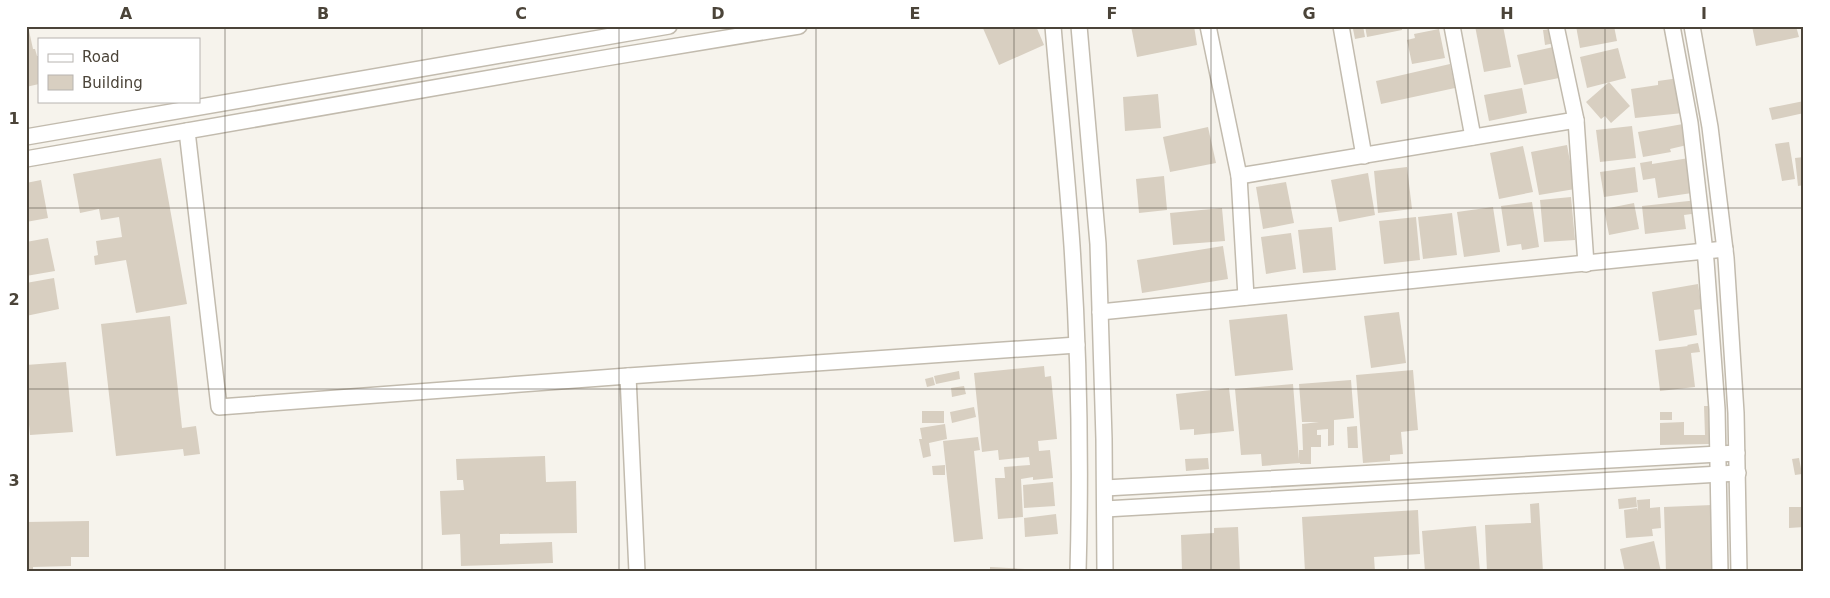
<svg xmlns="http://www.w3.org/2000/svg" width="1830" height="598" viewBox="0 0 1830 598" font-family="'DejaVu Sans',sans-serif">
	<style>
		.building { fill: #d8cfc1 }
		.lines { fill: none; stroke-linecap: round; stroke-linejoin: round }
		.minor-casing { stroke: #c2bbae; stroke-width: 18 }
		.minor { stroke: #fff; stroke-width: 15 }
		.grid { fill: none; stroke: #4b4439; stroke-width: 1; stroke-opacity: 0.55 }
		.neatline { fill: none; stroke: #4b4439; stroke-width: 2 }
		.grid-label { font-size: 16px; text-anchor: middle; font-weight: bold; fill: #4b4439 }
	</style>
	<rect width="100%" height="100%" fill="#f6f3ec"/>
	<!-- building -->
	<g class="building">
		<polygon points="26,26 28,26 33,49 35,49 37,56 39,56 39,84 26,87"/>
		<polygon points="982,26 1036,26 1044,45 999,65"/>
		<polygon points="1131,26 1194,26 1197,45 1137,57"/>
		<polygon points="1363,26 1365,37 1355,39 1353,29"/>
		<polygon points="1365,26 1402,26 1402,30 1367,37"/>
		<polygon points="1475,26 1503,26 1511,67 1484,72"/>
		<polygon points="1576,26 1614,26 1617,41 1580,48"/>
		<polygon points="1752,26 1796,26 1799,37 1756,46"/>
		<polygon points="1439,29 1445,58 1412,64 1407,40 1415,38 1414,34"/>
		<polygon points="1553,29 1555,43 1545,45 1543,30"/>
		<polygon points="1558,46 1564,77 1524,85 1517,55"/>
		<polygon points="1618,48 1626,78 1587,88 1580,57"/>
		<polygon points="1450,64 1455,88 1381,104 1376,81"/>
		<polygon points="1679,78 1683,113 1635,118 1631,89 1658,85 1658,81"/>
		<polygon points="1609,82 1630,106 1611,123 1605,116 1601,119 1586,102"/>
		<polygon points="1522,88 1527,113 1489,121 1484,95"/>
		<polygon points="1158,94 1161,128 1125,131 1123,97"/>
		<polygon points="1804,101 1804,113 1772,120 1769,108"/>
		<polygon points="1683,124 1687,145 1670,149 1671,152 1643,157 1638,132"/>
		<polygon points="1632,126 1636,158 1600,162 1596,130"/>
		<polygon points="1208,127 1216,163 1170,172 1163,137"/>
		<polygon points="1789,142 1795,179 1782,181 1775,144"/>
		<polygon points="1567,145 1575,189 1539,195 1531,152"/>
		<polygon points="1523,146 1533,192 1499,199 1490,153"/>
		<polygon points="1804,157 1804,185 1798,186 1795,158"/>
		<polygon points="161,158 187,304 136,313 126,260 95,265 94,256 98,255 96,241 122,237 119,217 101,220 99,209 80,213 73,174"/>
		<polygon points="1689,158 1692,193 1658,198 1655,178 1643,180 1640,163 1652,161 1652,164"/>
		<polygon points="1407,167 1412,209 1378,213 1374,171"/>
		<polygon points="1635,167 1638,192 1604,197 1600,172"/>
		<polygon points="1368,173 1375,215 1339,222 1331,180"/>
		<polygon points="1164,176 1167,210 1139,213 1136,179"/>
		<polygon points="41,180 48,218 26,222 26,183"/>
		<polygon points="1286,182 1294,223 1263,229 1256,187"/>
		<polygon points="1571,197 1575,240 1544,242 1540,200"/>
		<polygon points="1698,200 1699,213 1684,215 1686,229 1645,234 1642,206"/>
		<polygon points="1532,202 1539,247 1522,250 1521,244 1507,246 1501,206"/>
		<polygon points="1634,203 1639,229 1609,235 1604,209"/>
		<polygon points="1493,207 1500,252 1464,257 1457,212"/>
		<polygon points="1222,208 1225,241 1173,245 1170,213"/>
		<polygon points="1452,213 1457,255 1423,259 1418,217"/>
		<polygon points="1416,217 1420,260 1384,264 1379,221"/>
		<polygon points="1332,227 1336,270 1303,273 1298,230"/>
		<polygon points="1291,233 1296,269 1266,274 1261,237"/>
		<polygon points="48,238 55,271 26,276 26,242"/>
		<polygon points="1223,246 1228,279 1142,293 1137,260"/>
		<polygon points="54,278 59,309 26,316 26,283"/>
		<polygon points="1698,284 1702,309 1694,310 1697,335 1659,341 1652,292"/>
		<polygon points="1399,312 1406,363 1371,368 1364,316"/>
		<polygon points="1287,314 1293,370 1235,376 1229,320"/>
		<polygon points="170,316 182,428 196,426 200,454 184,456 183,449 116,456 101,324"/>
		<polygon points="1698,343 1700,352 1691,353 1695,387 1660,391 1655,350 1688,346 1687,345"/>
		<polygon points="66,362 73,432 30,435 26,393 26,365"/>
		<polygon points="1044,366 1045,377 1051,376 1057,439 1038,441 1039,451 1050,450 1053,478 1033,480 1033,477 1021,479 1023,517 998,519 995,478 1005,478 1004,467 1030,465 1029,457 999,460 998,450 982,452 974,373"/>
		<polygon points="1413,370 1418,430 1401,432 1403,454 1390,455 1390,461 1363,463 1356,375"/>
		<polygon points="959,371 960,379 936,384 934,376"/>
		<polygon points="933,377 935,385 927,387 925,379"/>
		<polygon points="1351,380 1354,418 1334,420 1334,445 1328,446 1328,429 1317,430 1317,435 1321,435 1321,447 1311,447 1311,464 1300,464 1300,463 1262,466 1261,454 1241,455 1235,389 1293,384 1299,460 1299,450 1303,450 1302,424 1319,422 1302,422 1299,384"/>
		<polygon points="964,386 966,394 952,397 951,388"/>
		<polygon points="1229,388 1234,431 1194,435 1194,429 1180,430 1176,394"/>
		<polygon points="1704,406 1709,406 1709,413 1712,413 1715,432 1709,431 1709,444 1660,445 1660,423 1684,422 1684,435 1705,435"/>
		<polygon points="974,407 976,417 952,423 950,412"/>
		<rect x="922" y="411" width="22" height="12"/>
		<rect x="1660" y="412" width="12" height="8"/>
		<polygon points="945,424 947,439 929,443 931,456 923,458 919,439 922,439 920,428"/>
		<polygon points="1357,426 1358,448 1348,448 1347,427"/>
		<polygon points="978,437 980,450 974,451 983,539 954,542 943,441"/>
		<polygon points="545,456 546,482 576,481 577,533 500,534 500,544 552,542 553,563 461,566 460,534 442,535 440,491 464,490 463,480 457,480 456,459"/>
		<polygon points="1208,458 1209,469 1186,471 1185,459"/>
		<polygon points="1799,458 1802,474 1795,475 1792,459"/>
		<polygon points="945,465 945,475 933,475 932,466"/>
		<polygon points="1053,482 1055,506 1024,508 1023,485"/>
		<polygon points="1636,497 1637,507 1619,509 1618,499"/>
		<polygon points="1650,499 1650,508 1660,507 1661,528 1652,529 1653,536 1626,538 1624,510 1637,508 1638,511 1637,500"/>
		<polygon points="1539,503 1543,572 1487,572 1485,525 1531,523 1530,504"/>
		<polygon points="1712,505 1716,572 1666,572 1664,507"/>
		<polygon points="1789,507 1804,507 1804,527 1789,528"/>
		<polygon points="1418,510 1420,554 1374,557 1375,572 1305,572 1302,517"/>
		<polygon points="1056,514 1058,534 1025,537 1024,518"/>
		<polygon points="89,521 89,557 71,557 71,566 33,567 33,572 26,572 26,522"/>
		<polygon points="1476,526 1480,572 1425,572 1422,531"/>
		<polygon points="1238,527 1240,572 1182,572 1181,535 1214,533 1214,528"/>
		<polygon points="1654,541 1661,572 1625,572 1620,549"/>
		<polygon points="990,567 1042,570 1042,572 990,572"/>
	</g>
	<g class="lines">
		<defs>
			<g id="minor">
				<path d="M1053 26C1059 99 1067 172 1072 246 1079 354 1081 463 1078 572"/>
				<polyline points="1079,26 1098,244 1104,439 1105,572"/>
				<polyline points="1208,26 1239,176 1246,297"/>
				<polyline points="1341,26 1364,156"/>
				<polyline points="1452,26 1473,137"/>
				<polyline points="1556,26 1576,120 1586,264"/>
				<polyline points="1672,26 1690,123 1706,261 1717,409 1720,572"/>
				<polyline points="1692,26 1710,127 1726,258 1736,413 1739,572"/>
				<polyline points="187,131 219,407 628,376 1077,345"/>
				<polyline points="26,137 669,26"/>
				<polyline points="26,159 611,57 799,26"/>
				<polyline points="1239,176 1576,120"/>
				<polyline points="1100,312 1725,249"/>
				<polyline points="628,376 637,572"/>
				<polyline points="1105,488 1737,453"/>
				<polyline points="1105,509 1738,473"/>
			</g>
		</defs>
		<!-- minor casing -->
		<use href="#minor" class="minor-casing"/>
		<!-- minor -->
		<use href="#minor" class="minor"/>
	</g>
	<!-- grid -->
	<path class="grid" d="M225 26V572M422 26V572M619 26V572M816 26V572M1014 26V572M1211 26V572M1408 26V572M1605 26V572M26 208H1804M26 389H1804"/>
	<!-- border -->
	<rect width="1830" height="598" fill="none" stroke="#ffffff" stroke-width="55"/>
	<!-- legend -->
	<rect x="38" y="38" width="162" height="65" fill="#ffffff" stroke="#b7b4b0"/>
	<rect x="48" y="54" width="25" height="8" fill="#ffffff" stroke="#b7b4b0"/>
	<text x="82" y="62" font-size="15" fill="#4b4439">Road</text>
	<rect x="48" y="75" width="25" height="15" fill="#d8cfc1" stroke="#b7b4b0"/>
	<text x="82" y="88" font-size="15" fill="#4b4439">Building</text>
	<rect x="28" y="28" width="1774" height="542" class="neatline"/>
	<g class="grid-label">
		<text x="126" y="19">A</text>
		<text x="323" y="19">B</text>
		<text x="521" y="19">C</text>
		<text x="718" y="19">D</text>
		<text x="915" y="19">E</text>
		<text x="1112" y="19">F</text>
		<text x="1309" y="19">G</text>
		<text x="1507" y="19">H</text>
		<text x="1704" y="19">I</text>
		<text x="14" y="124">1</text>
		<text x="14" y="305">2</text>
		<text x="14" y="486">3</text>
	</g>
</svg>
